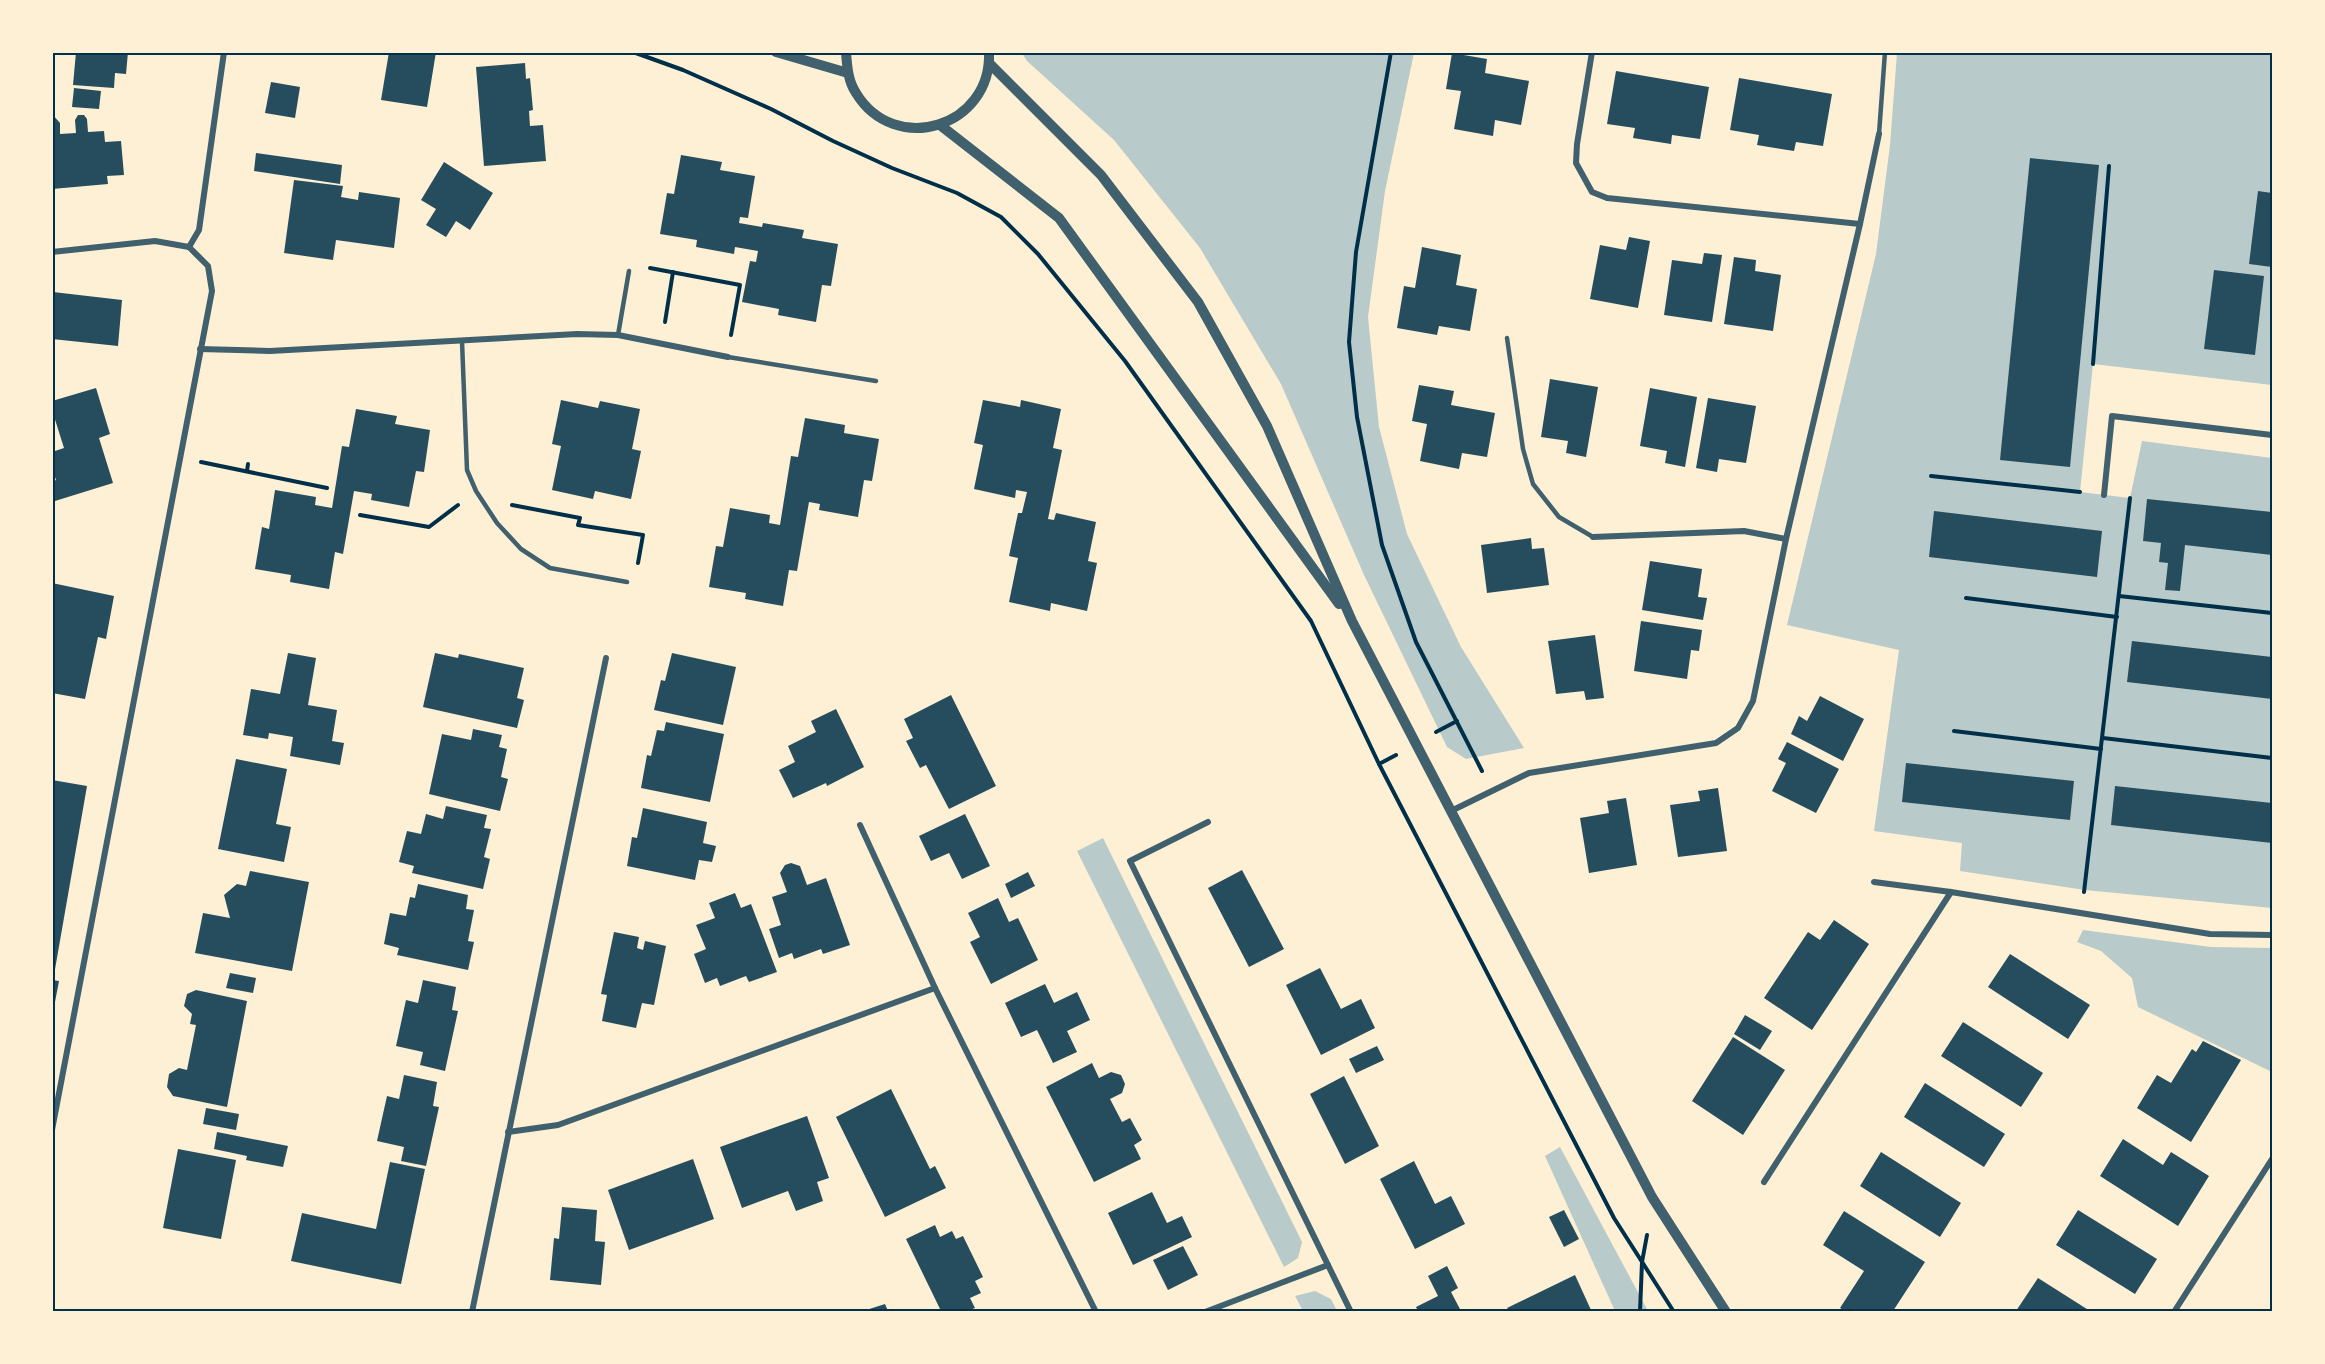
<svg xmlns="http://www.w3.org/2000/svg" width="2325" height="1364" viewBox="0 0 2325 1364" font-family="Lora,serif">
	<style>
		.green { fill: #b9caca }
		.building { fill: #264d5e }
		.lines { fill: none; stroke-linecap: round; stroke-linejoin: round }
		.path { stroke: #003049; stroke-width: 4 }
		.service { stroke: #3f606c; stroke-width: 4.5 }
		.minor { stroke: #3f606c; stroke-width: 6 }
		.tertiary { stroke: #3f606c; stroke-width: 10 }
		.neatline { fill: none; stroke: #003049; stroke-width: 2 }
	</style>
	<rect width="100%" height="100%" fill="#fdf0d5"/>
	<!-- green -->
	<g class="green">
		<polygon points="1022,53 1414,53 1385,191 1368,317 1379,427 1407,534 1461,647 1524,748 1466,759 1447,747 1364,575 1281,384 1200,248 1114,140 1027,61"/>
		<polygon points="1897,53 2272,53 2272,385 2093,364 2080,492 2130,498 2142,441 2272,458 2272,908 2085,890 1960,871 1962,843 1874,831 1899,650 1787,625 1876,254 1890,145"/>
		<polygon points="1103,838 1302,1242 1298,1258 1284,1267 1077,851"/>
		<polygon points="2083,930 2211,947 2272,948 2272,1072 2138,1007 2132,978 2101,951 2077,942"/>
		<polygon points="1560,1147 1648,1311 1615,1311 1545,1156"/>
		<polygon points="1315,1291 1331,1299 1337,1311 1303,1311 1295,1296"/>
	</g>
	<!-- building -->
	<g class="building">
		<polygon points="76,52 128,52 126,74 115,73 114,88 73,85"/>
		<polygon points="389,52 436,52 427,107 381,100"/>
		<polygon points="1452,53 1487,59 1485,73 1529,81 1521,125 1495,120 1493,136 1454,129 1461,91 1446,89"/>
		<polygon points="525,63 526,79 530,78 533,110 529,111 530,126 543,125 546,161 484,166 476,67"/>
		<polygon points="1616,71 1709,87 1700,139 1672,135 1671,144 1633,138 1635,128 1607,124"/>
		<polygon points="1739,78 1832,94 1823,146 1796,142 1794,151 1775,148 1757,145 1759,135 1730,130"/>
		<polygon points="271,82 300,87 295,118 265,113"/>
		<polygon points="74,88 101,91 99,109 72,107"/>
		<polygon points="52,114 60,123 60,134 76,133 75,120 78,115 84,115 87,119 88,132 104,131 105,142 121,141 124,175 107,176 108,184 52,189"/>
		<polygon points="256,153 342,165 340,184 254,171"/>
		<polygon points="681,155 722,162 720,170 755,176 748,218 740,217 739,223 762,227 763,223 804,230 802,238 838,244 831,286 822,285 816,322 778,315 779,309 742,302 750,261 756,262 758,251 735,247 734,254 696,247 697,240 660,234 667,193 674,194"/>
		<polygon points="2030,158 2099,165 2070,467 2000,460"/>
		<polygon points="444,162 493,193 470,230 456,221 446,237 426,225 436,209 421,200"/>
		<polygon points="294,180 343,186 341,197 358,200 359,192 400,198 394,248 336,240 333,260 284,253"/>
		<polygon points="2258,191 2272,193 2272,267 2249,264"/>
		<polygon points="1629,237 1650,241 1638,308 1590,299 1600,245 1626,250"/>
		<polygon points="1422,247 1461,255 1456,285 1477,289 1470,331 1439,326 1437,335 1397,328 1404,286 1415,288"/>
		<polygon points="1704,253 1722,255 1712,322 1664,315 1672,260 1702,264"/>
		<polygon points="1734,257 1756,260 1755,271 1781,275 1773,331 1724,324"/>
		<polygon points="2214,270 2264,276 2255,355 2204,349"/>
		<polygon points="53,292 122,300 118,346 52,339"/>
		<polygon points="1550,379 1598,387 1586,457 1566,453 1568,441 1541,437"/>
		<polygon points="1419,385 1454,391 1451,405 1495,413 1487,457 1462,453 1459,469 1420,461 1427,424 1412,421"/>
		<polygon points="96,388 110,434 99,438 113,483 55,501 52,491 52,482 56,480 52,468 52,452 64,448 52,410 52,401"/>
		<polygon points="1650,388 1697,397 1685,467 1665,463 1667,451 1640,446"/>
		<polygon points="1708,398 1756,406 1746,463 1719,459 1717,472 1696,468"/>
		<polygon points="561,400 598,408 600,401 640,409 632,449 641,451 631,499 595,491 593,499 552,490 561,446 552,444"/>
		<polygon points="983,400 1020,407 1021,400 1061,409 1053,448 1062,450 1048,519 1054,520 1056,513 1096,522 1088,561 1097,563 1087,611 1051,603 1050,611 1009,602 1018,558 1009,556 1018,513 1022,513 1027,492 1016,490 1015,498 974,489 983,445 974,443"/>
		<polygon points="356,409 397,416 395,424 430,430 424,472 416,471 409,507 371,500 372,494 354,491 343,554 335,552 329,589 290,582 291,575 255,569 262,527 269,529 275,490 316,497 315,505 332,508 342,446 349,447"/>
		<polygon points="805,418 845,425 844,433 879,439 872,481 864,480 858,517 819,510 820,504 809,502 797,571 789,570 783,606 745,599 746,593 709,587 716,546 723,547 730,508 770,515 769,523 780,525 791,456 798,457"/>
		<polygon points="2147,499 2272,512 2272,555 2185,545 2180,591 2165,590 2168,563 2159,562 2161,543 2143,541"/>
		<polygon points="1934,511 2102,531 2097,577 1929,557"/>
		<polygon points="1531,538 1532,549 1544,548 1549,585 1487,593 1481,545"/>
		<polygon points="1650,561 1702,569 1698,597 1707,598 1703,620 1642,610"/>
		<polygon points="52,583 114,596 106,639 98,637 85,699 52,693"/>
		<polygon points="1641,621 1702,630 1699,651 1691,650 1687,679 1634,671"/>
		<polygon points="1595,635 1604,698 1586,700 1584,691 1556,694 1548,641"/>
		<polygon points="2132,641 2272,657 2272,699 2127,682"/>
		<polygon points="288,653 316,658 308,705 337,710 332,741 344,743 340,765 290,756 293,737 269,733 268,739 243,735 251,689 280,694"/>
		<polygon points="435,653 458,658 459,654 524,668 517,698 524,700 517,728 423,707"/>
		<polygon points="672,653 736,667 723,725 654,710 661,680 665,681"/>
		<polygon points="951,695 996,786 949,809 926,765 920,768 906,741 913,738 904,719"/>
		<polygon points="1820,696 1864,719 1843,761 1791,734 1799,716 1807,721"/>
		<polygon points="836,709 864,767 827,786 826,783 793,798 779,770 795,762 788,746 816,732 811,721"/>
		<polygon points="666,722 724,734 710,802 641,788 647,755 651,756 657,730 664,731"/>
		<polygon points="473,729 502,735 499,747 507,749 501,777 508,779 500,811 429,794 442,734 471,740"/>
		<polygon points="1787,742 1839,769 1816,813 1772,791 1786,763 1778,759"/>
		<polygon points="236,759 287,769 276,824 291,827 284,862 218,849"/>
		<polygon points="1906,763 2074,781 2070,820 1902,802"/>
		<polygon points="52,780 87,786 54,975 52,975"/>
		<polygon points="2115,786 2272,803 2272,843 2111,825"/>
		<polygon points="1718,788 1727,851 1678,857 1670,805 1700,801 1698,791"/>
		<polygon points="1626,798 1637,865 1589,873 1580,818 1609,813 1607,801"/>
		<polygon points="446,806 487,815 484,828 491,829 484,857 490,859 483,889 412,873 414,866 399,862 407,831 421,834 426,814 443,819"/>
		<polygon points="643,808 707,822 703,843 716,846 712,862 699,860 695,880 627,866 632,837 637,838"/>
		<polygon points="965,814 990,866 962,879 949,853 931,861 919,836"/>
		<polygon points="791,863 800,866 807,885 826,878 850,945 823,954 821,949 794,959 792,953 779,958 769,929 781,925 772,897 787,892 780,873 785,865"/>
		<polygon points="1242,870 1284,949 1249,967 1208,888"/>
		<polygon points="250,871 309,882 292,971 195,953 203,913 230,918 224,895 237,884 246,886"/>
		<polygon points="1028,872 1035,886 1011,898 1005,884"/>
		<polygon points="418,884 468,895 466,909 474,910 468,941 474,942 468,970 397,955 399,948 384,944 390,913 406,916 410,897 415,898"/>
		<polygon points="735,893 741,908 751,904 777,972 749,982 746,976 720,986 717,978 705,983 694,954 706,949 696,925 715,918 709,903"/>
		<polygon points="998,898 1009,922 1018,918 1038,960 991,984 970,942 980,937 968,913"/>
		<polygon points="1834,920 1869,944 1812,1030 1764,998 1808,932 1820,940"/>
		<polygon points="614,932 639,937 637,948 643,950 645,941 666,946 654,1005 642,1003 636,1028 602,1021 607,995 601,994"/>
		<polygon points="2010,954 2090,1005 2068,1039 1988,987"/>
		<polygon points="1320,968 1341,1009 1361,999 1375,1028 1321,1055 1286,985"/>
		<polygon points="230,973 256,978 253,993 226,988"/>
		<polygon points="52,980 59,981 55,1002 52,1002"/>
		<polygon points="423,980 456,987 452,1010 458,1011 445,1071 420,1065 423,1052 396,1046 406,1000 418,1003"/>
		<polygon points="1045,984 1054,1003 1077,992 1090,1020 1067,1031 1077,1052 1053,1063 1037,1030 1021,1037 1005,1003"/>
		<polygon points="196,990 247,1001 227,1107 173,1096 167,1087 169,1074 179,1068 187,1070 196,1025 190,1024 192,1014 184,1006 187,994"/>
		<polygon points="1745,1015 1772,1031 1760,1050 1734,1034"/>
		<polygon points="1963,1022 2043,1073 2021,1107 1941,1056"/>
		<polygon points="1733,1037 1785,1070 1743,1135 1692,1101"/>
		<polygon points="2203,1041 2241,1060 2191,1142 2137,1108 2157,1075 2171,1083 2192,1049 2196,1052"/>
		<polygon points="1377,1046 1384,1060 1356,1073 1349,1059"/>
		<polygon points="1092,1063 1099,1078 1111,1072 1121,1075 1125,1084 1122,1093 1110,1099 1122,1122 1130,1118 1142,1140 1134,1145 1141,1159 1094,1182 1046,1087"/>
		<polygon points="404,1075 437,1082 433,1106 439,1107 426,1166 401,1161 404,1147 377,1141 387,1096 399,1099"/>
		<polygon points="1344,1076 1379,1146 1345,1164 1310,1094"/>
		<polygon points="1925,1083 2005,1134 1984,1167 1904,1117"/>
		<polygon points="891,1089 930,1169 935,1166 946,1188 885,1217 836,1117"/>
		<polygon points="206,1108 239,1114 236,1130 203,1124"/>
		<polygon points="807,1116 829,1178 817,1182 823,1201 796,1211 788,1191 742,1208 720,1147"/>
		<polygon points="217,1132 288,1146 283,1167 246,1160 247,1156 214,1149"/>
		<polygon points="2123,1139 2163,1165 2171,1152 2209,1176 2178,1226 2100,1176"/>
		<polygon points="178,1149 236,1160 221,1239 163,1228"/>
		<polygon points="1881,1152 1961,1203 1940,1237 1860,1186"/>
		<polygon points="693,1159 714,1219 629,1250 608,1190"/>
		<polygon points="1414,1161 1435,1204 1451,1196 1465,1224 1415,1249 1380,1179"/>
		<polygon points="390,1162 425,1169 401,1284 291,1261 302,1213 376,1229"/>
		<polygon points="1152,1192 1167,1223 1182,1216 1192,1237 1133,1265 1108,1213"/>
		<polygon points="562,1207 597,1210 595,1241 605,1242 601,1285 550,1280 554,1238 559,1239"/>
		<polygon points="1564,1210 1579,1239 1564,1247 1549,1217"/>
		<polygon points="2078,1210 2157,1259 2135,1294 2056,1245"/>
		<polygon points="1844,1211 1925,1262 1893,1311 1845,1311 1840,1308 1864,1271 1823,1245"/>
		<polygon points="935,1225 940,1237 952,1231 956,1239 963,1236 983,1277 975,1281 981,1293 970,1298 975,1308 967,1311 941,1311 906,1239"/>
		<polygon points="1183,1246 1198,1275 1168,1290 1153,1260"/>
		<polygon points="1447,1266 1458,1288 1451,1292 1461,1311 1418,1311 1416,1307 1438,1296 1428,1276"/>
		<polygon points="1575,1275 1591,1310 1588,1311 1509,1311 1507,1308"/>
		<polygon points="2038,1278 2090,1311 2016,1311"/>
		<polygon points="885,1304 888,1311 863,1311"/>
	</g>
	<g class="lines">
		<!-- path -->
		<g class="path">
			<polyline points="633,52 683,70 771,109 833,141 892,168 957,193 1001,217 1038,254 1125,361 1311,621 1379,764"/>
			<polyline points="1391,52 1356,252 1349,342 1357,417 1382,545 1416,642 1482,771"/>
			<polyline points="650,268 740,285 731,335"/>
			<polyline points="665,322 673,272"/>
			<polyline points="2093,364 2109,166"/>
			<polyline points="201,462 327,488"/>
			<polyline points="247,471 248,464"/>
			<polyline points="1931,476 2080,492"/>
			<polyline points="512,505 580,518 578,525 643,535 638,563"/>
			<polyline points="360,515 429,527 458,505"/>
			<polyline points="2119,596 2272,613"/>
			<polyline points="1966,598 2117,617"/>
			<polyline points="1954,731 2101,749"/>
			<polyline points="1436,732 1457,721"/>
			<polyline points="2103,738 2272,758"/>
			<polyline points="1396,755 1379,764 1614,1218 1674,1312"/>
			<polyline points="2084,892 2130,498"/>
			<polyline points="1640,1312 1642,1262 1647,1235"/>
		</g>
		<!-- service -->
		<g class="service">
			<polyline points="1879,134 1885,52"/>
			<polyline points="618,335 629,271"/>
			<polyline points="1507,338 1523,449 1533,484 1559,517 1593,537"/>
			<polyline points="462,341 467,470 476,491 497,523 521,549 550,568 627,582"/>
			<polyline points="728,357 876,381"/>
		</g>
		<!-- minor -->
		<g class="minor">
			<polyline points="1860,224 1879,134"/>
			<polyline points="189,247 199,230 224,52"/>
			<polyline points="52,252 155,241 189,247"/>
			<polyline points="200,349 270,351 577,334 618,335 728,357"/>
			<polyline points="2104,495 2112,416 2272,435"/>
			<polyline points="1593,537 1744,531 1786,539"/>
			<polyline points="1451,811 1529,773 1716,743 1738,728 1753,701 1786,539 1860,224 1607,198 1592,192 1576,163 1577,144 1592,52"/>
			<polyline points="1208,822 1130,861 1351,1312"/>
			<polyline points="860,825 935,988 1096,1312"/>
			<polyline points="1874,882 1951,892 2210,934 2272,935"/>
			<polyline points="52,1130 212,291 208,266 189,247"/>
			<polyline points="508,1132 558,1125 935,988"/>
			<polyline points="1764,1182 1951,892"/>
			<polyline points="472,1312 606,658"/>
			<polyline points="1205,1312 1328,1265"/>
			<polyline points="2174,1312 2272,1159"/>
		</g>
		<!-- tertiary -->
		<g class="tertiary">
			<polyline points="776,52 848,73"/>
			<path d="M846 52C847 66 848 81 856 93 895 157 992 127 989 52"/>
			<polyline points="989,63 1101,175 1198,302 1267,426 1352,621 1652,1197 1726,1312"/>
			<polyline points="940,125 1059,218 1339,604"/>
		</g>
	</g>
	<!-- border -->
	<rect width="2325" height="1364" fill="none" stroke="#fdf0d5" stroke-width="108"/>
	<rect x="54" y="54" width="2217" height="1256" class="neatline"/>
</svg>
